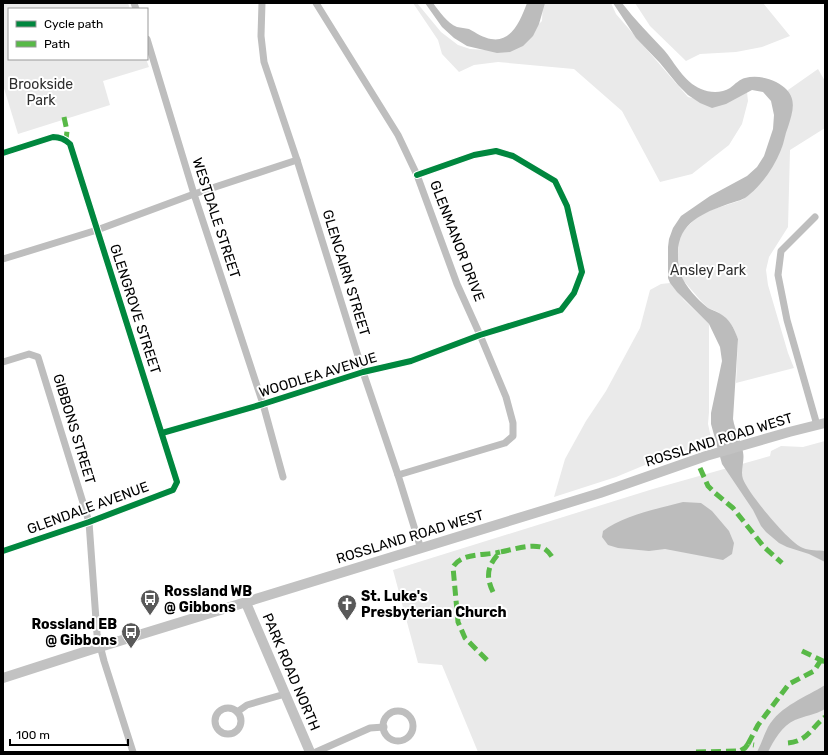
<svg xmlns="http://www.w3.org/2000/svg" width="828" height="755" viewBox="0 0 828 755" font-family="Rubik,sans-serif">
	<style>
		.green { fill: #eaeaea }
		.water { fill: #bcbcbc }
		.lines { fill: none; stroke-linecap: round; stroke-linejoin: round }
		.street { stroke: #bebebe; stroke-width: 7 }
		.secondary { stroke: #c2c2c2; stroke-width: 10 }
		.quiet { stroke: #58b947; stroke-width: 5; stroke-dasharray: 10 5; stroke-linecap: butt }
		.cycleway-casing { stroke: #fff; stroke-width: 8 }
		.cycleway { stroke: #00873e; stroke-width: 6 }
		.labels { text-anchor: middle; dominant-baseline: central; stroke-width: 4; stroke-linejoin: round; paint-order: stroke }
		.park-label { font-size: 14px; fill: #303030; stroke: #fff }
		.street-label { font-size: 14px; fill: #000; stroke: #fff }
		.poi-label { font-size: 14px; font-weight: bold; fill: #000; stroke: #fff; text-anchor: start }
	</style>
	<rect width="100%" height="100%" fill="#fff"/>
	<!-- green -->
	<g class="green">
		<polygon points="3,3 128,3 130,9 9,9 9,59 146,59 149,67 103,81 110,105 18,134 3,85"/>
		<polygon points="413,3 417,3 441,32 458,45 470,49 504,51 518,45 542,21 543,3 611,3 616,14 688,97 704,101 747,92 748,101 742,124 729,145 692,174 660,182 622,111 574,69 498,62 474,65 459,72 442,54 438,40"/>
		<polygon points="635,3 763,3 790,36 762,47 736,52 700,54 686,61 650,26"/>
		<polygon points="818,69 825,81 825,128 790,150 788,227 769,257 766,270 768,285 788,353 794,368 736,383 738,339 733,327 718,312 708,308 701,301 683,280 679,269 678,254 679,240 683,231 697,217 711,210 742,200 762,182 781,150 791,111 788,90"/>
		<polygon points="670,283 684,300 709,324 709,412 708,424 712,442 657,460 616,477 554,497 565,459 586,421 606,391 640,328 650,290 661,284"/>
		<polygon points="825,441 825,752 478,752 442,665 418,663 393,570 653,489 770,456 771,451 781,446 803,447"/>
	</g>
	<!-- water -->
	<g class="water">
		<path d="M425 3H433C439 11 447 23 457 27 461 28 465 28 469 29 476 33 484 38 491 39 512 43 521 19 527 3H545L539 24 533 36 523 46 510 52 497 53 467 46 454 38 442 27Z"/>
		<path d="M613 3H622C635 20 650 35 664 50 675 63 684 82 701 89 710 93 722 93 730 88 735 84 740 79 745 78 759 74 778 80 787 90 797 101 792 114 788 127 785 134 784 143 781 150 774 167 764 182 750 194 744 200 737 201 728 204 703 213 677 223 678 255 678 274 684 284 697 298 700 301 704 305 708 308 711 310 716 311 719 313 730 319 734 328 738 339L733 419C735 431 741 440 743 452 745 461 740 471 743 479 748 493 790 544 803 548 810 551 818 550 825 551V562L809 554 787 547 779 543 766 532 761 526 753 510 722 464 711 424V413L722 361 720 347 709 324 677 292 670 283 668 278V247L669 239 673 228 681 216 710 196 747 176 757 167 764 156 773 129 774 115 771 101 763 92 752 90 726 104 712 108 700 103 688 95 678 85 660 63 636 38Z"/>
		<path d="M683 502 701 503 712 511 729 531 734 543 732 554 723 560 665 549 649 551 618 548 608 545 602 537 603 531C622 516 660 508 683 502Z"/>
		<path d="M825 685V709C815 715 804 716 795 720 782 726 774 740 768 752H757C761 744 764 735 768 727 780 706 806 697 825 685Z"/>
	</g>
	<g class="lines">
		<!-- street -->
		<g class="street">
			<polyline points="134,3 136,9"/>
			<polyline points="262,3 261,36 264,62 297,160 363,372 398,475 421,549"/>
			<polyline points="316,3 398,135 417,175 457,284 480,335 506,397 513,423 513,436 505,443 398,475"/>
			<polyline points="147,39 194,194 263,404 283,477"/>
			<path d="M3 153 53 137C60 137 65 139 70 144L177 482 173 490 89 522 3 551"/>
			<polyline points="815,217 781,251 778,275 787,320 817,425"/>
			<polyline points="3,259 97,230 194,194 297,160"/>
			<polyline points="3,362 29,354 38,357 89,522 97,634 104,661 133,752"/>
			<polyline points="162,433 263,404 363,372 411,361 480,335 561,310 574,293 582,272 567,206 555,181 513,156 496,151 474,155 417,175"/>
			<circle cx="228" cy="721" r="13"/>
			<circle cx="398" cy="726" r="15"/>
			<polyline points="237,712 247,705 285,694"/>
			<polyline points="316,752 370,728 384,727"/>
		</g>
		<!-- secondary -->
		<g class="secondary">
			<polyline points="246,603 310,752"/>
			<polyline points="3,678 90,650 600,493 706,456 789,432 825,423"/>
		</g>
		<!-- quiet -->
		<g class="quiet">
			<polyline points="64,117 67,131 66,140"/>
			<polyline points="700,468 708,486 715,493 733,508 764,547 782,563"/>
			<path d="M493 592C485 575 488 565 500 552 512 550 528 544 541 547 547 549 551 555 554 560"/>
			<polyline points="802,651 825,662"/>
			<path d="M487 660 465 638 458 622 453 567C462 552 485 556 500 552"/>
			<path d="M788 743C808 741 811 728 825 717"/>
			<polyline points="748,744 758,725 789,684 814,671 821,660"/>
			<polyline points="696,752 740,751 745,748 748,744 754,745"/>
		</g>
		<defs>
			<g id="cycleway">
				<path d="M3 153 53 137C60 137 65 139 70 144L177 482 173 490 89 522 3 551"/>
				<polyline points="162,433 263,404 363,372 411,361 480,335 561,310 574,293 582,272 567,206 555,181 513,156 496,151 474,155 417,175"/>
			</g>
		</defs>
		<!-- cycleway casing -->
		<use href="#cycleway" class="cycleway-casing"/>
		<!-- cycleway -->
		<use href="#cycleway" class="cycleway"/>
	</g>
	<!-- icons -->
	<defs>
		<symbol id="bus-pin" viewBox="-11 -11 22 30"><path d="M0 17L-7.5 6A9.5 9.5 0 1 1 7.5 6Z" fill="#595959" stroke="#fff"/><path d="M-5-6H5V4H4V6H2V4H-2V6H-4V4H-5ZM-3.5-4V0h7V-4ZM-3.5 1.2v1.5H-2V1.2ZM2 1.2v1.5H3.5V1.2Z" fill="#fff"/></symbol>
		<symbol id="church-pin" viewBox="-11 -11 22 30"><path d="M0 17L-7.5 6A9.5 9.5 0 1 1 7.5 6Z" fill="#595959" stroke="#fff"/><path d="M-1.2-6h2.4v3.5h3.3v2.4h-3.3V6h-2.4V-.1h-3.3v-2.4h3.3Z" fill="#fff"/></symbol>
	</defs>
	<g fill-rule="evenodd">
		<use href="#bus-pin" x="139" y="588" width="22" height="30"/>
		<use href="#church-pin" x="336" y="593" width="22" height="30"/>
		<use href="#bus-pin" x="120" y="621" width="22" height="30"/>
	</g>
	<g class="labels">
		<!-- park labels -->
		<g class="park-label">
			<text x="41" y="84">Brookside<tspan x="41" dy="16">Park</tspan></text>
			<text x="708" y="270">Ansley Park</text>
		</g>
		<!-- street labels -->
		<g class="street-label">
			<text transform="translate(216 218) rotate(72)">WESTDALE STREET</text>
			<text transform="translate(457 241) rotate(69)">GLENMANOR DRIVE</text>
			<text transform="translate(346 273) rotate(73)">GLENCAIRN STREET</text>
			<text transform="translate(135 309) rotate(72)">GLENGROVE STREET</text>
			<text transform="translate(318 375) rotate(-17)">WOODLEA AVENUE</text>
			<text transform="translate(74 429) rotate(73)">GIBBONS STREET</text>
			<text transform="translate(719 440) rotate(-17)">ROSSLAND ROAD WEST</text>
			<text transform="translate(88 508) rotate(-20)">GLENDALE AVENUE</text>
			<text transform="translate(410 537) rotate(-17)">ROSSLAND ROAD WEST</text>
			<text transform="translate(291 672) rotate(67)">PARK ROAD NORTH</text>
		</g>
		<!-- poi labels -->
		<g class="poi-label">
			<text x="164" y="591">Rossland WB<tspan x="164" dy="16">@ Gibbons</tspan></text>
			<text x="361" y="596">St. Luke's<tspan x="361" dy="16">Presbyterian Church</tspan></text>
			<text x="117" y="624" text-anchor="end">Rossland EB<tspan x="117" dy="16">@ Gibbons</tspan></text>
		</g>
	</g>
	<!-- border -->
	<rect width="828" height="755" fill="none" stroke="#000000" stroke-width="8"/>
	<!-- legend -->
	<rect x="8" y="8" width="140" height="52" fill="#ffffff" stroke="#999999"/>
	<rect x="16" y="21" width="20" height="6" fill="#00873e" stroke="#999999"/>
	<text x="44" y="28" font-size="12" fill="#000000">Cycle path</text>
	<rect x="16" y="41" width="20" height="6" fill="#58b947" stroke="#999999"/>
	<text x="44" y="48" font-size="12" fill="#000000">Path</text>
	<!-- scale -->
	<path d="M10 739v6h118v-6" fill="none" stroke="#000000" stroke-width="2"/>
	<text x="16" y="739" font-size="12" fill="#000000" stroke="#ffffff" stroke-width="3" paint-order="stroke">100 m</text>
</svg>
